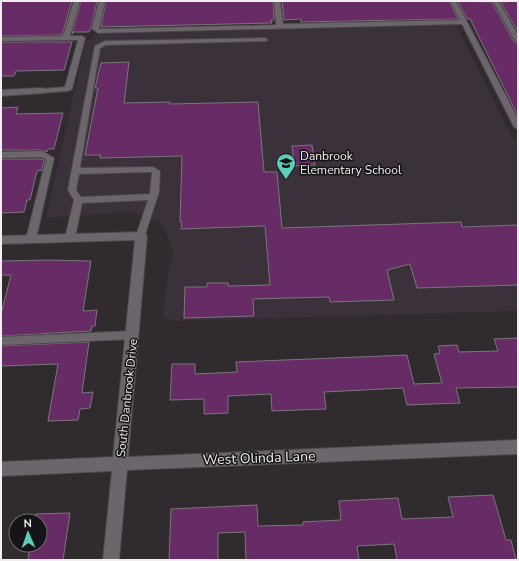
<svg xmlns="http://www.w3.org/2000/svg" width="519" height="561" viewBox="0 0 519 561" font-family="'Nunito Sans',sans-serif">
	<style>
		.built { fill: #3b313a }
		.building { fill: #672b65; stroke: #7c767b }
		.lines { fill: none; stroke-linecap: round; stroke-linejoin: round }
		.lane-casing { stroke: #4c474b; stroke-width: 2 }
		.street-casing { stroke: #4c474b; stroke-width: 2 }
		.lane { fill: #6c666c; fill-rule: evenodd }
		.street { fill: #6c666c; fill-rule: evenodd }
		.labels { text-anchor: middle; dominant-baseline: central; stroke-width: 3; stroke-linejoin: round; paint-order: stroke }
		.poi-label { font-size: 12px; fill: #f1edf0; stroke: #161416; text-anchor: start }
		.street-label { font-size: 12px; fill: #f1edf0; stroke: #161416 }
		.near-street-label { font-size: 14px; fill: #f1edf0; stroke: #161416 }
	</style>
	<rect width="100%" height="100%" fill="#302b2f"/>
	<!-- built -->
	<polygon class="built" points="456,25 513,139 518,139 518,311 175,321 163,317 169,268 173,255 170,241 160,221 130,212 46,218 86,40 92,40 93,34"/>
	<!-- building -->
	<g class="building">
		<polygon points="1,1 72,1 62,35 1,36"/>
		<polygon points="81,1 97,2 91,28 89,32 74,32 72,34"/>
		<polygon points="106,1 273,1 274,20 271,20 272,23 101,27"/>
		<polygon points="282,1 449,1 458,19 301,22 301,19 284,20"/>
		<polygon points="458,1 492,2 514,42 518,44 518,116 470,19 467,19"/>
		<polygon points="518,1 518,32 501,2"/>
		<polygon points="1,42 72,42 64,70 16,71 14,76 1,76"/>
		<polygon points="129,62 124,103 170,102 170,104 258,102 264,172 277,172 282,228 461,222 462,227 518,225 518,285 417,288 410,264 387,270 394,300 330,302 329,297 253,299 254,316 184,318 185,287 207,287 207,283 228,283 228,286 270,285 265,226 181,229 182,222 180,222 182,156 100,158 101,155 85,155 98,88 95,88 101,63"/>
		<polygon points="18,107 16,114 63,113 54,149 48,149 47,152 42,150 1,150 1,108"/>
		<polygon points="312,145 315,165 294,166 292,146"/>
		<polygon points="1,159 41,159 44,160 42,170 37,171 30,200 27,200 24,212 1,213"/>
		<polygon points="48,260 91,261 83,311 97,310 95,326 92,326 91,331 1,336 1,314 11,275 1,275 1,261"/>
		<polygon points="518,338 518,387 456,388 460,403 407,405 403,388 324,392 326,409 272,411 271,394 228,396 228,413 204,414 204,399 170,400 172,364 195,364 195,374 237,372 236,362 407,355 414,384 442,383 434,354 440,353 438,346 457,345 459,352 498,351 494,339"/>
		<polygon points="89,342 82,393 93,392 90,408 80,409 78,420 48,421 58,364 1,366 1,346"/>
		<polygon points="493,495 506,540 511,540 516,560 397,560 394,544 357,546 359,560 246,560 245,532 218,533 218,560 169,560 171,509 257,505 258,526 303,525 303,522 341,520 339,501 398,498 402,519 453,517 448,497"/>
		<polygon points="70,513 63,560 28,560 30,545 40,545 40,521 35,521 36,514"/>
	</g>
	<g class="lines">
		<defs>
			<g id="lane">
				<polygon points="74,1 80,1 70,36 82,36 85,38 72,89 68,91 38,93 38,89 41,89 65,87 78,40 1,41 1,37 63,36"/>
				<polygon points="99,1 105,1 99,29 276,25 274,1 280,1 283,24 460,20 450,1 456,1 518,119 518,129 514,127 462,24 98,33 92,29"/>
				<polygon points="493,1 499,2 518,35 518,43 515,41"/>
				<path d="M265 38 267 39V41L106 45 100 48 80 168 153 167 160 171 159 192 144 238 141 239 136 236 148 200 82 203 75 238 73 240H67L65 238 74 200 68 190 95 46 105 41ZM149 172H152L150 194 81 197 76 190 79 174Z"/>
				<polygon points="42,151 54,158 36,239 31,242 26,239 46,159 41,157 1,158 1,152"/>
				<polygon points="133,331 137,332 138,335 137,338 133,339 1,345 1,337"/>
			</g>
			<g id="street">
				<polygon points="41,88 44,89 46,91 44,93 1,96 1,90"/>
				<polygon points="141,232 145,233 147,236 128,457 518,440 518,454 127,470 119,560 103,560 112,471 1,476 1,462 113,457 135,240 1,244 1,236"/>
			</g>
		</defs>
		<!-- lane casing -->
		<use href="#lane" class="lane-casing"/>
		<!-- street casing -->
		<use href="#street" class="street-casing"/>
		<!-- lane -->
		<use href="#lane" class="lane"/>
		<!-- street -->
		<use href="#street" class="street"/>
	</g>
	<!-- icons -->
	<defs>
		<symbol id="school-pin" viewBox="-11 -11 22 30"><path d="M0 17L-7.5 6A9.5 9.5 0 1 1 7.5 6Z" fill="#5dceb9" stroke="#161416"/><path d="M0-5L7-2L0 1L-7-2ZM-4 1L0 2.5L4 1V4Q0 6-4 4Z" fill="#111"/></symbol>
	</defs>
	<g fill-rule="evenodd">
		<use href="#school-pin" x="275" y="152" width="22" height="30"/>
	</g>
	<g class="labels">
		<!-- poi labels -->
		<g class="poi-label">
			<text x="300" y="156">Danbrook<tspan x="300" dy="14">Elementary School</tspan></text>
		</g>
		<!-- street labels -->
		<g class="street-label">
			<text transform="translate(127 398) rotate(-84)">South Danbrook Drive</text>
		</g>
		<!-- near-street labels -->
		<g class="near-street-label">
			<text transform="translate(259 458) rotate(-2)">West Olinda Lane</text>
		</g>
	</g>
	<!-- border -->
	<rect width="519" height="561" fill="none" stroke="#f1edf0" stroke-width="4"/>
	<!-- north arrow -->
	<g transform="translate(28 533) rotate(358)"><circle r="19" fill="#161416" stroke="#6e6b6d"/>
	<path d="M0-3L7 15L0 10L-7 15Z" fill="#5dceb9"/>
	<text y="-6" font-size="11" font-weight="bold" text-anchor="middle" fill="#f1edf0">N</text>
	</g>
</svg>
